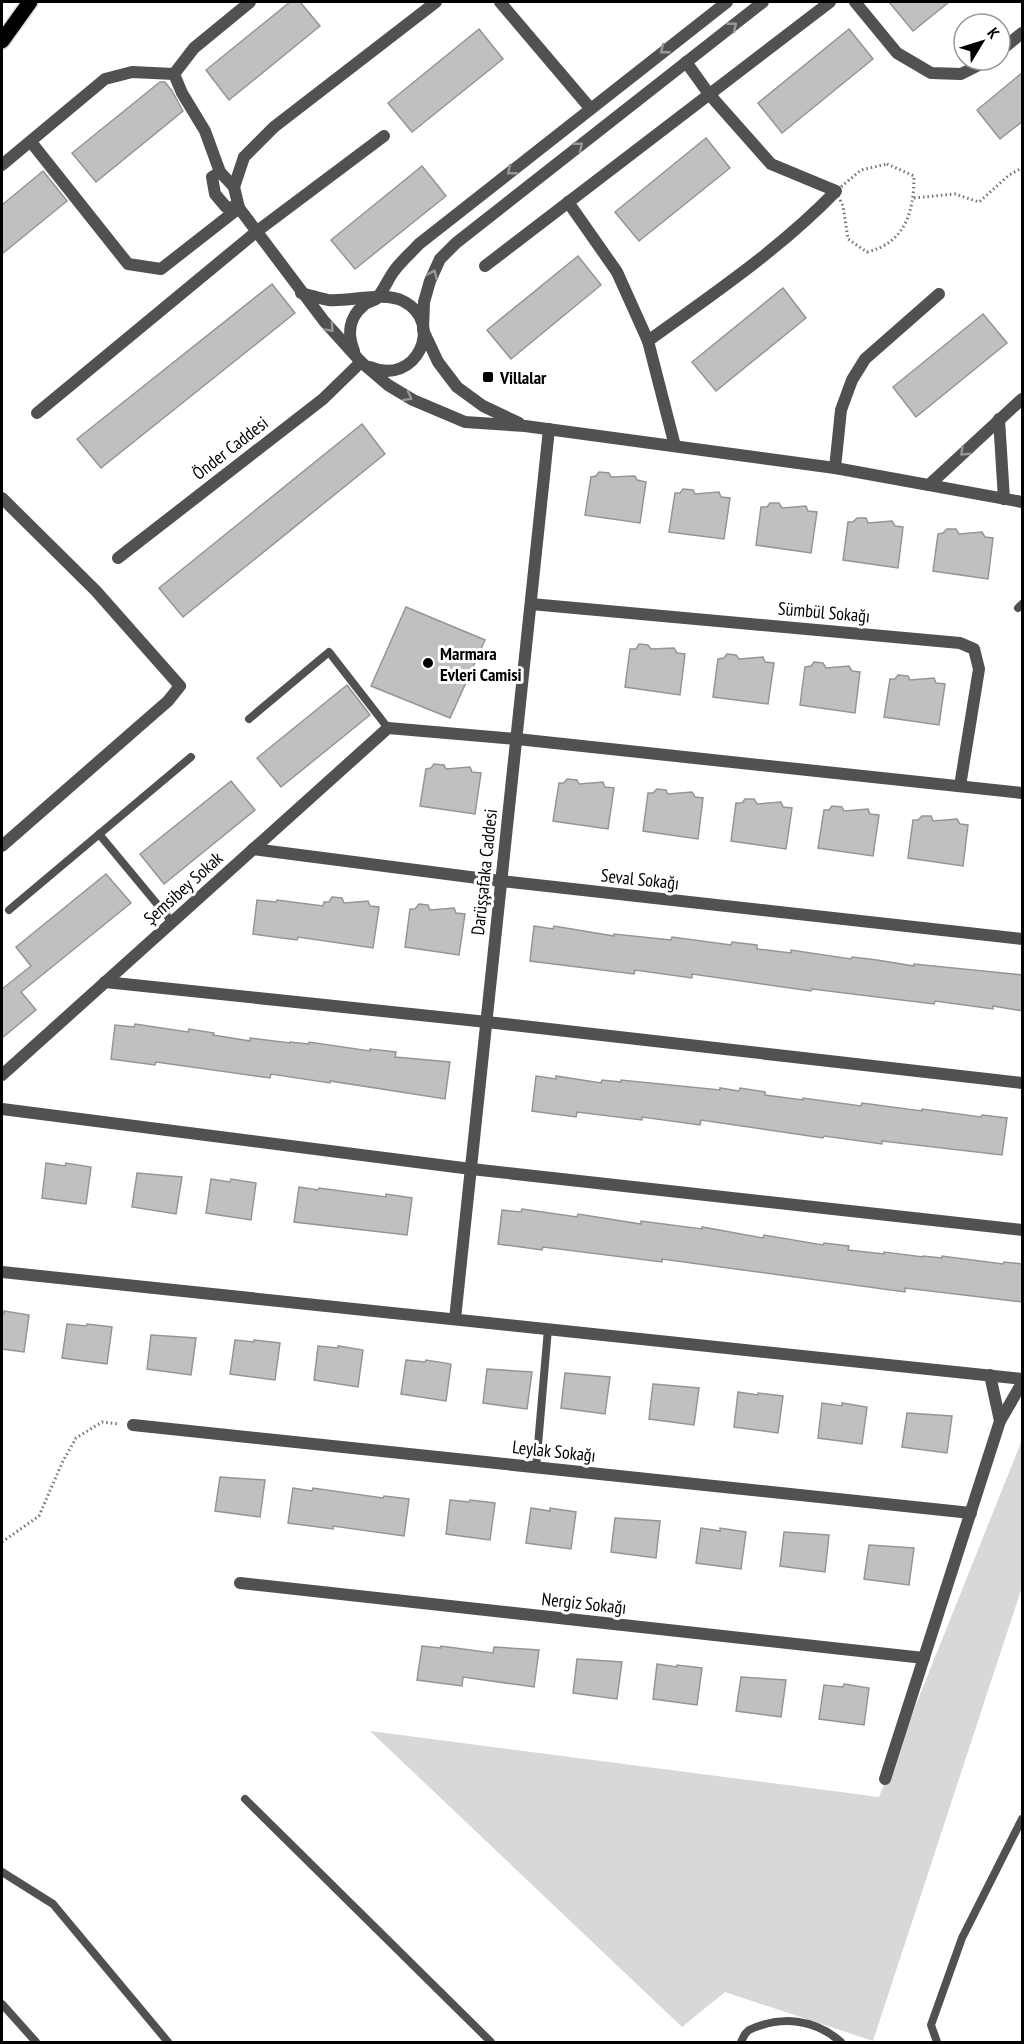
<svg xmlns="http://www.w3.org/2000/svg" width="1024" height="2044" viewBox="0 0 1024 2044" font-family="'PT Sans Narrow',sans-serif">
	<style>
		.green { fill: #d8d8d8 }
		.building { fill: #c0c0c0; stroke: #959595; stroke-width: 1.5 }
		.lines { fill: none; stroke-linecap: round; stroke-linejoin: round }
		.primary-casing { stroke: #dbdbdb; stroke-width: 18 }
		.path { stroke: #737373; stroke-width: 3; stroke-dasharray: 1.5 3; stroke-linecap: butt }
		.service { stroke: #515151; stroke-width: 8 }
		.minor { stroke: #515151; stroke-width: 12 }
		.tertiary { stroke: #515151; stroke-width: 12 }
		.primary { stroke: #000; stroke-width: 15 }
		.oneway { stroke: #979797 }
		.poi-dot { fill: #000; stroke: #fff; stroke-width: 2 }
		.labels { text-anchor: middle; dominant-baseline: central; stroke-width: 6; stroke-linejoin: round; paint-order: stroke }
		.poi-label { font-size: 18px; font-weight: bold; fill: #000; stroke: #fff; text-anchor: start }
		.street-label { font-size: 18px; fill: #000; stroke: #fff }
	</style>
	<rect width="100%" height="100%" fill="#fff"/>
	<!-- green -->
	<polygon class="green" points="1022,1440 1022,1587 873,2041 725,1992 682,2027 370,1731 879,1797"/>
	<!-- building -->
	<g class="building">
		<polygon points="290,2 300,2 320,26 229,100 206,70"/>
		<polygon points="889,2 949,2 913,31"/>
		<polygon points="479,29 503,59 412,132 388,103"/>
		<polygon points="849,29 873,59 782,133 758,103"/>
		<polygon points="1023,72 1023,121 1000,139 977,110"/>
		<polygon points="160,82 165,82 172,91 183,111 96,182 72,153"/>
		<polygon points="706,138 730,168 639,241 615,212"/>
		<polygon points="422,166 446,196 355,269 331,240"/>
		<polygon points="43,171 67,201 2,254 2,205"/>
		<polygon points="578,256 601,285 511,359 487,330"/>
		<polygon points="272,284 295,313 101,468 77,439"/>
		<polygon points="783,288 806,318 716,391 692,362"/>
		<polygon points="983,314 1007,343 916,417 893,387"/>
		<polygon points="362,424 385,454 183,617 159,588"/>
		<polygon points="599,472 609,473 611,477 635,476 637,480 646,482 640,523 585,515 591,477 596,476"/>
		<polygon points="683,489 693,490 695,494 719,492 721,497 730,498 724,539 669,532 675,493 680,493"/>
		<polygon points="770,503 779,503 782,508 806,506 808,511 817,512 811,553 756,545 761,507 767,507"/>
		<polygon points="857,518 866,518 868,523 892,521 895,526 903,527 898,568 843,560 848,522 853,522"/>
		<polygon points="947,529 956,529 959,534 982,532 985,537 993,538 988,579 933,571 938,534 943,533"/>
		<polygon points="406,607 485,640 450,718 371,686"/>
		<polygon points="639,644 648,645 651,649 674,648 677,653 685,654 680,695 625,687 630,649 636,649"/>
		<polygon points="727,654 736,655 739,659 763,657 765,662 774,663 768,704 713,697 718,659 724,658"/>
		<polygon points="814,662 823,663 826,668 849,666 852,671 860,672 855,713 800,705 805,667 811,666"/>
		<polygon points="898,675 908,676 910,680 934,678 936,683 945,684 939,725 884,717 890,679 895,679"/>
		<polygon points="347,685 370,715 281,787 257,758"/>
		<polygon points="434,764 444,765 446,769 470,767 472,772 481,773 475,814 420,806 426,769 431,768"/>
		<polygon points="567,779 577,780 579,784 603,782 605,787 614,788 608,829 553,821 559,783 564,783"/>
		<polygon points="231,781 255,810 164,884 140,854"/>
		<polygon points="657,789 666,790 668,794 692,792 695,797 703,798 698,839 643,831 648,793 653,793"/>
		<polygon points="745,799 754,799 757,804 781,802 783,807 792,808 786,849 731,841 736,803 742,803"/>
		<polygon points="832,806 842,807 844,811 868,809 870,814 879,815 873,856 818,848 824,810 829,810"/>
		<polygon points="922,816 931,816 933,821 957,819 960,824 968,825 963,866 908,858 913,820 918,820"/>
		<polygon points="106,874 131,903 21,992 36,1010 2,1038 2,989 31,966 16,947"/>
		<polygon points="332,897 342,898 344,903 368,901 370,906 379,907 373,948 298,937 297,940 253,934 257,900 276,902 277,900 323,906 324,902 329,902"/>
		<polygon points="419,904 428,905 430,910 454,908 456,913 465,914 459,955 405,947 410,909 415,909"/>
		<polygon points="534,926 553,929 554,926 614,936 614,934 671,940 672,937 731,945 732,942 757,945 757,949 791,953 791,950 851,959 852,957 877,960 914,966 914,964 1023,975 1023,1011 993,1006 993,1009 935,1001 934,1004 812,989 811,991 692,974 692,978 635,970 634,974 530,961"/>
		<polygon points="135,1024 188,1032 189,1029 214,1033 213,1035 250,1041 250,1038 290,1043 290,1042 309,1044 309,1042 370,1051 370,1049 396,1052 395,1057 450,1062 445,1099 330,1081 330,1083 271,1074 270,1078 156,1062 155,1065 111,1059 115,1025 134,1027"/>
		<polygon points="536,1076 556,1079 556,1076 601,1083 602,1080 621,1082 621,1080 720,1090 720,1088 739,1091 740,1088 765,1092 765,1095 803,1100 803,1098 861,1106 862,1103 922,1111 922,1109 981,1117 982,1115 1007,1118 1002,1155 882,1141 882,1144 824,1136 823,1138 701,1120 700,1125 642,1117 642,1120 577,1112 576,1117 532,1111"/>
		<polygon points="46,1163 65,1166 66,1163 91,1167 86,1204 42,1198"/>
		<polygon points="137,1173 182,1177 176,1214 132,1207"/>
		<polygon points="211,1179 230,1182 231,1179 256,1183 251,1220 206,1213"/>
		<polygon points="299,1187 318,1190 319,1188 386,1197 386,1194 412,1198 407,1235 294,1222"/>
		<polygon points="522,1209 577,1217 578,1214 641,1224 641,1221 702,1229 702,1227 763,1238 764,1235 823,1245 824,1243 849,1246 848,1250 884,1254 884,1252 923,1257 923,1256 942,1258 942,1256 1003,1264 1004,1262 1023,1264 1023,1302 905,1288 905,1292 662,1259 662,1262 543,1247 542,1250 498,1244 502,1210 521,1212"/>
		<polygon points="4,1311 29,1315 24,1352 2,1349 2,1313 4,1314"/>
		<polygon points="67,1324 86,1326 87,1324 112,1327 107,1364 62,1358"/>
		<polygon points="151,1335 196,1338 191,1375 147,1369"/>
		<polygon points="235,1340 254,1342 254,1340 280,1343 275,1380 230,1374"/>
		<polygon points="318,1346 338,1348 338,1346 363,1350 358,1387 314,1380"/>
		<polygon points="406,1360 425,1362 426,1360 451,1364 446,1401 401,1394"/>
		<polygon points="487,1369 532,1372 527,1409 483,1403"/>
		<polygon points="565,1373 610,1377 605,1414 561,1408"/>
		<polygon points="653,1384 699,1388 694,1425 649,1419"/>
		<polygon points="738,1392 758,1395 758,1393 783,1396 778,1433 734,1427"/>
		<polygon points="822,1403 842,1406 842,1403 867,1407 862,1444 818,1438"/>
		<polygon points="907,1413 952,1416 947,1453 902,1447"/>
		<polygon points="220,1477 265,1480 260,1517 215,1511"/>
		<polygon points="293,1488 312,1491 313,1488 383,1498 384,1496 409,1499 404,1536 333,1526 333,1529 288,1523"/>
		<polygon points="450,1500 469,1502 470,1500 495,1503 490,1540 446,1534"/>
		<polygon points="531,1508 550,1511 550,1508 576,1512 571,1549 526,1543"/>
		<polygon points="615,1518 660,1521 656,1558 611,1552"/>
		<polygon points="701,1528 720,1531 720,1528 746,1532 741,1569 696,1563"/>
		<polygon points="784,1532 829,1535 825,1572 780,1566"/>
		<polygon points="869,1545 914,1548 909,1585 864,1579"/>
		<polygon points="422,1646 441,1648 441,1646 493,1653 494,1647 539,1650 534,1687 463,1677 462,1686 417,1680"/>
		<polygon points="577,1659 622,1662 617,1699 573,1693"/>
		<polygon points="657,1664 677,1667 677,1665 702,1668 697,1705 653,1699"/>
		<polygon points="741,1677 786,1680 781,1717 736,1711"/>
		<polygon points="844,1684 869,1688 864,1725 819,1719 824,1685 843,1687"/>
	</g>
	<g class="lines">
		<defs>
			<polyline id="primary" points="2,41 30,2"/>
		</defs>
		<!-- primary casing -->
		<use href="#primary" class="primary-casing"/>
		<!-- path -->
		<g class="path">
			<path d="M887 164 914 176C914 212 905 243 867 252L848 239 843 206 836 191 861 170Z"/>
			<polyline points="914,198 955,194 979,202 1009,175 1022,168"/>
			<polyline points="2,1542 39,1516 62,1463 76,1438 102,1422 119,1424"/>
		</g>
		<!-- service -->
		<g class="service">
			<polyline points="1018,608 1022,604"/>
			<polyline points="249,719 329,652 388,728"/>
			<polyline points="99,834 172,922"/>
			<polyline points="9,910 191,757"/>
			<polyline points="536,1468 548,1329"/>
			<polyline points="245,1799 491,2042"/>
			<polyline points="2,1872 53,1904 168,2042"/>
			<polyline points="2,2004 36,2042"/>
			<path d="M741 2042 745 2034 749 2030C781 2015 815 2019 841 2042"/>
			<polyline points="937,2042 931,2025 962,1938 1022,1819"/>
		</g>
		<!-- minor -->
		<g class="minor">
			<polyline points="855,2 897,53 931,73 961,74 989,60"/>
			<polyline points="1000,51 1022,33"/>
			<polyline points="31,142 128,264 161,269 239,208"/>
			<polyline points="2,165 105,79 132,72 174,74"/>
			<polyline points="220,172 205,131 182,93 174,74 194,48 250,2"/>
			<polyline points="568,202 617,272 648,341 675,446"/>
			<polyline points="485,266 830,2"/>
			<path d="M648 341C713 294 780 249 836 191L771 164 709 94 686 62"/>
			<polyline points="37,413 256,232 384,136"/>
			<polyline points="999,419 1004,499"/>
			<polyline points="835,468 841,410 852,380 865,359 939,294"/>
			<polyline points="929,485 1022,399"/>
			<polyline points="2,498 96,591 180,686 168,701 2,846"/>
			<polyline points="118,558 323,399 361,362"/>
			<polyline points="531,604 960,643 974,649 979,669 960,786"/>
			<polyline points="253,849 501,881 1022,939"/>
			<polyline points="105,982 487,1022 1022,1083"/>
			<polyline points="2,1075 388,728 517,739 1022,793"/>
			<polyline points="2,1109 471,1169 1022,1230"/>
			<polyline points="2,1272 1022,1379"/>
			<polyline points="455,1319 549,429"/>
			<polyline points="1000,1421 1022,1383"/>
			<polyline points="133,1425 971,1513"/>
			<polyline points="240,1583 924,1658"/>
			<polyline points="885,1779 1000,1421 990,1375"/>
		</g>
		<!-- tertiary -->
		<g class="tertiary">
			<polyline points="500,2 590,108"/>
			<polygon points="220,172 234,187 239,208 226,207 215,194 212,177"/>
			<polyline points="234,187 244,157 274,127 436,2"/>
			<polyline points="239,208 324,321 361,362 388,385 413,400 465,422 525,426 835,468 1022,502"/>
			<path d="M301 293C310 295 319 298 328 300 350 302 383 291 403 301 446 323 416 387 370 367"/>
			<path d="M354 351C347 334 349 317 364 305 367 302 373 301 376 299 383 292 388 279 394 271 401 261 411 253 419 244L727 2"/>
			<polyline points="519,423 483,406 457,387 438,362 423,330 424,302 430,281 440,259 456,243 763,2"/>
		</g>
		<!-- primary -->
		<use href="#primary" class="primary"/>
	</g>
	<!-- one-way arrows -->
	<defs><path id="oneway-chevron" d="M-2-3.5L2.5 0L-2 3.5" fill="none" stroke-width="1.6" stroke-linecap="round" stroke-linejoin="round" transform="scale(1.5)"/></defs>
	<g class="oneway">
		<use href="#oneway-chevron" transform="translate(733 26) rotate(-39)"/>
		<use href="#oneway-chevron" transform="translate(664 50) rotate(142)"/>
		<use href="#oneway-chevron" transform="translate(579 146) rotate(-38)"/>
		<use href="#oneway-chevron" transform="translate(511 171) rotate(141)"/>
		<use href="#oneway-chevron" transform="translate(433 274) rotate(-66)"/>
		<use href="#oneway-chevron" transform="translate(330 328) rotate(47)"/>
		<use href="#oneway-chevron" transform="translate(408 397) rotate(29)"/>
		<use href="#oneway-chevron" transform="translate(964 452) rotate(136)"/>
	</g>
	<!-- markers -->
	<g class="poi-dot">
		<rect x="482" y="371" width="12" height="12" rx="3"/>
		<circle cx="428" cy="663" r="6"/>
	</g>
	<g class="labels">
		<!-- poi labels -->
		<g class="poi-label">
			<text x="500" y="377">Villalar</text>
			<text x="440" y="653">Marmara<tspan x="440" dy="21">Evleri Camisi</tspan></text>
		</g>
		<!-- street labels -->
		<g class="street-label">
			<text transform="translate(230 448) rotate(-38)">Önder Caddesi</text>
			<text transform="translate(824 612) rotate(5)">Sümbül Sokağı</text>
			<text transform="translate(484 872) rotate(-84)">Darüşşafaka Caddesi</text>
			<text transform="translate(640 879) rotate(6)">Seval Sokağı</text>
			<text transform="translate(183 888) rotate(-42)">Şemsibey Sokak</text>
			<text transform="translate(554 1451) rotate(6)">Leylak Sokağı</text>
			<text transform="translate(584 1603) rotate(6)">Nergiz Sokağı</text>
		</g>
	</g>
	<!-- border -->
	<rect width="1024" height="2044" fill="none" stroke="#000000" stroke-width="6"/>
	<!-- north arrow -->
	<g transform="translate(982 42) rotate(52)"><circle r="28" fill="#ffffff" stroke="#999999" stroke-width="1.5"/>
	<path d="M0-4.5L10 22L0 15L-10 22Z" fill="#000000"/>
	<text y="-9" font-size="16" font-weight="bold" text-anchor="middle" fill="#000000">K</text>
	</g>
</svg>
